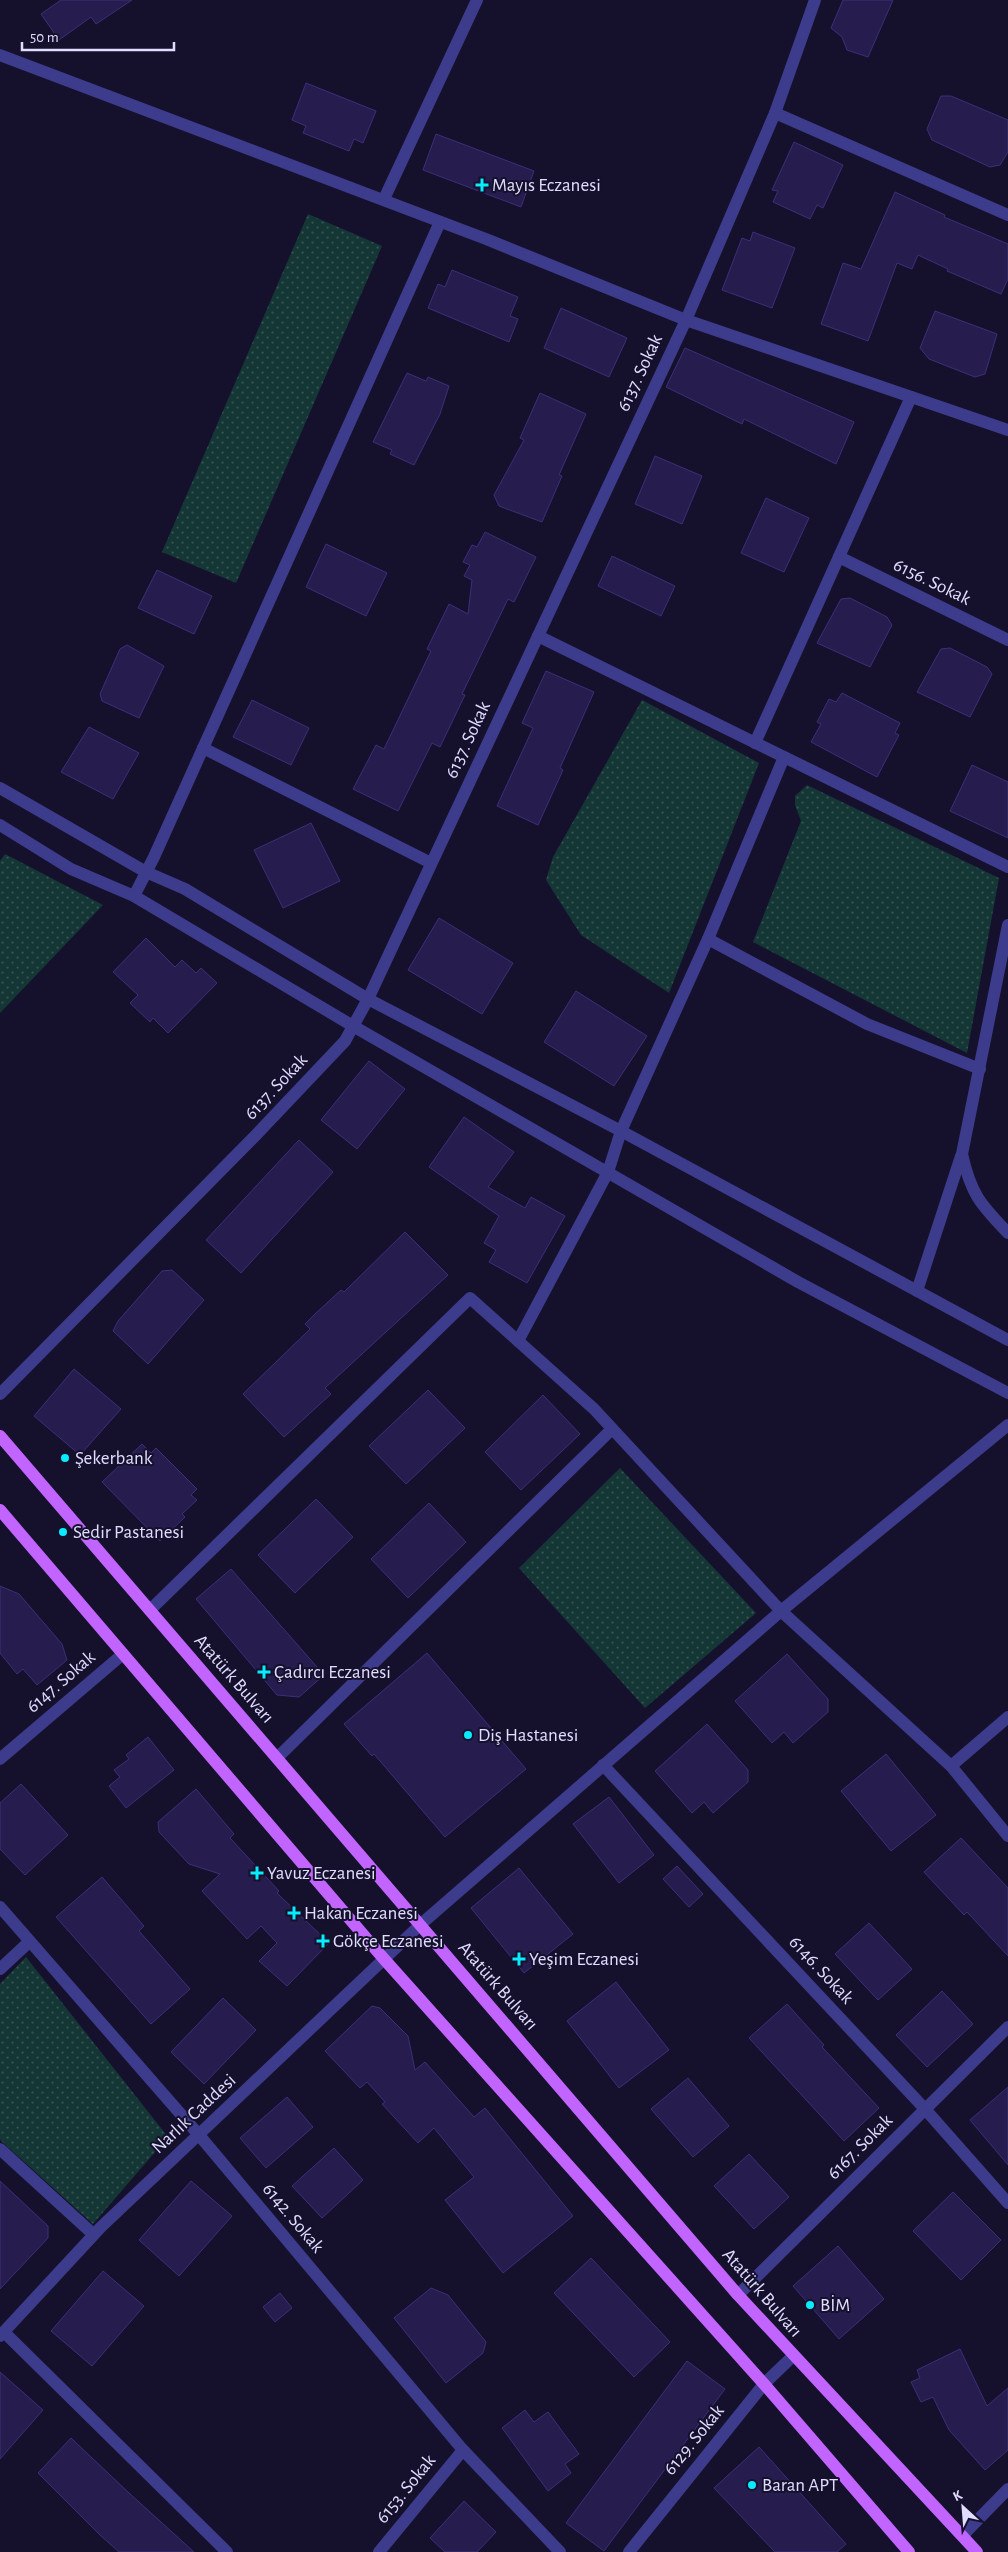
<svg xmlns="http://www.w3.org/2000/svg" width="1008" height="2552" viewBox="0 0 1008 2552" font-family="'Alegreya Sans',sans-serif">
	<style>
		.park { fill: url(#park-dots) }
		.building { fill: #261d4e; stroke: #3c2f7a }
		.lines { fill: none; stroke-linecap: round; stroke-linejoin: round }
		.minor { stroke: #3d3c8c; stroke-width: 12 }
		.major { stroke: #c264ff; stroke-width: 12 }
		.poi-dot { fill: #09ecff; stroke: #15112d; stroke-width: 2 }
		.labels { text-anchor: middle; dominant-baseline: central; stroke-width: 4; stroke-linejoin: round; paint-order: stroke }
		.poi-label { font-size: 19px; fill: #e0ddff; stroke: #15112d; text-anchor: start }
		.street-label { font-size: 19px; fill: #e0ddff; stroke: #15112d }
	</style>
	<defs>
		<pattern id="park-dots" width="8" height="8" patternUnits="userSpaceOnUse" patternTransform="scale(1.25)"><rect width="8" height="8" fill="#143735"/><path d="M2 2h.1M6 6h.1" fill="none" stroke="#365453" stroke-width="1.8" stroke-linecap="round"/></pattern>
	</defs>
	<rect width="100%" height="100%" fill="#15112d"/>
	<!-- park -->
	<g class="park">
		<polygon points="308,214 382,246 236,583 162,552"/>
		<polygon points="642,700 759,763 669,993 581,935 546,880 553,857"/>
		<polygon points="807,785 999,878 967,1053 753,942 801,821 795,805 795,796"/>
		<polygon points="5,854 103,905 0,1013 0,861"/>
		<polygon points="620,1468 756,1613 645,1708 519,1568"/>
		<polygon points="26,1957 168,2137 93,2224 0,2140 0,1984"/>
	</g>
	<!-- building -->
	<g class="building">
		<polygon points="61,0 132,0 96,24 91,17 59,40 41,14"/>
		<polygon points="843,0 893,0 868,57 847,50 842,37 831,28"/>
		<polygon points="306,83 376,111 363,143 354,139 349,151 303,133 306,126 292,120"/>
		<polygon points="941,96 951,96 1008,120 1008,152 1000,165 990,167 932,140 927,129"/>
		<polygon points="436,134 534,171 521,207 423,170"/>
		<polygon points="794,142 843,165 823,208 817,205 810,219 773,202 778,191 772,190"/>
		<polygon points="895,192 945,215 944,217 1008,244 1008,279 1001,294 947,271 948,269 918,255 912,269 897,263 868,341 821,324 843,263 861,269"/>
		<polygon points="753,232 795,248 772,308 722,290 742,238 750,241"/>
		<polygon points="452,270 518,297 510,316 518,319 509,342 428,308 438,284 445,287"/>
		<polygon points="561,308 627,338 609,377 544,348"/>
		<polygon points="935,311 997,334 985,374 975,377 929,359 920,348"/>
		<polygon points="685,348 854,422 836,464 744,419 742,424 666,387"/>
		<polygon points="407,373 426,381 428,377 449,386 440,414 414,465 390,454 392,450 373,442"/>
		<polygon points="540,393 586,414 559,475 562,476 542,522 499,506 494,495 524,440 520,438"/>
		<polygon points="655,456 702,476 682,524 635,504"/>
		<polygon points="766,498 809,518 784,572 741,553"/>
		<polygon points="485,532 536,557 514,602 508,599 462,694 465,695 440,747 432,743 398,811 353,789 376,745 384,749 431,651 427,649 449,604 468,614 472,580 464,576 470,565 463,562 472,545 477,547"/>
		<polygon points="326,544 387,573 366,616 306,587"/>
		<polygon points="612,556 675,586 661,616 598,586"/>
		<polygon points="157,570 212,596 194,634 138,608"/>
		<polygon points="850,598 887,617 892,625 870,667 817,643 841,599"/>
		<polygon points="127,645 164,666 139,718 102,701 100,694 120,649"/>
		<polygon points="950,648 987,667 992,674 970,717 917,692 941,649"/>
		<polygon points="546,671 594,692 560,768 563,770 538,825 497,806 533,728 522,723"/>
		<polygon points="842,693 900,723 895,733 899,735 877,777 811,742 821,724 817,722 829,699 836,702"/>
		<polygon points="252,700 309,728 291,765 233,737"/>
		<polygon points="89,727 139,753 113,799 61,772"/>
		<polygon points="972,765 1008,782 1008,838 950,811"/>
		<polygon points="311,823 340,881 283,908 254,850"/>
		<polygon points="439,918 513,963 482,1014 408,970"/>
		<polygon points="146,938 175,967 182,960 196,973 201,968 217,983 168,1033 153,1018 150,1022 130,1003 138,995 113,972"/>
		<polygon points="576,991 647,1036 614,1086 544,1042"/>
		<polygon points="369,1061 405,1089 357,1149 321,1120"/>
		<polygon points="464,1117 514,1152 488,1187 525,1208 531,1197 565,1216 527,1283 489,1262 496,1250 484,1243 499,1216 429,1167"/>
		<polygon points="299,1140 333,1172 241,1273 206,1240"/>
		<polygon points="405,1232 448,1275 325,1388 331,1394 284,1437 243,1394 310,1329 305,1324 315,1314 341,1290 344,1292"/>
		<polygon points="172,1270 204,1300 148,1364 113,1331 118,1321 162,1271"/>
		<polygon points="74,1369 121,1409 80,1455 34,1416"/>
		<polygon points="428,1390 465,1428 406,1484 369,1446"/>
		<polygon points="543,1395 580,1434 521,1490 485,1452"/>
		<polygon points="142,1444 151,1453 156,1448 197,1489 191,1495 197,1500 182,1514 185,1517 160,1541 102,1482"/>
		<polygon points="316,1499 353,1537 295,1593 258,1555"/>
		<polygon points="429,1503 466,1542 408,1598 371,1559"/>
		<polygon points="231,1569 324,1675 299,1697 277,1695 196,1599"/>
		<polygon points="0,1586 19,1594 62,1644 67,1660 37,1685 23,1669 17,1674 0,1653"/>
		<polygon points="427,1653 526,1769 445,1837 374,1754 372,1756 344,1724"/>
		<polygon points="787,1654 828,1699 828,1712 793,1743 784,1732 772,1743 735,1701"/>
		<polygon points="707,1724 748,1770 748,1782 713,1813 704,1802 692,1813 655,1771"/>
		<polygon points="148,1737 174,1770 126,1808 109,1786 120,1777 114,1770 129,1759 126,1755"/>
		<polygon points="886,1754 936,1815 891,1851 841,1791"/>
		<polygon points="21,1784 68,1835 25,1875 0,1849 0,1803"/>
		<polygon points="196,1789 234,1834 230,1838 279,1891 277,1893 329,1943 287,1986 259,1961 277,1943 261,1926 247,1939 202,1891 220,1874 189,1864 159,1832 158,1822"/>
		<polygon points="609,1797 654,1855 619,1883 573,1824"/>
		<polygon points="961,1838 1008,1888 1008,1956 967,1912 964,1915 924,1872"/>
		<polygon points="677,1866 703,1894 689,1907 663,1879"/>
		<polygon points="519,1868 573,1934 524,1973 471,1908"/>
		<polygon points="102,1877 144,1926 139,1931 190,1989 151,2024 56,1917"/>
		<polygon points="869,1923 912,1969 878,2000 835,1954"/>
		<polygon points="616,1982 669,2050 619,2088 567,2021"/>
		<polygon points="942,1991 973,2024 927,2067 896,2035"/>
		<polygon points="223,1998 256,2030 204,2084 171,2052"/>
		<polygon points="787,2004 824,2045 822,2047 879,2108 844,2141 749,2038"/>
		<polygon points="372,2006 380,2008 408,2036 415,2070 425,2062 474,2117 485,2108 573,2216 503,2273 445,2200 474,2177 434,2128 418,2143 382,2104 385,2102 367,2082 360,2088 325,2051"/>
		<polygon points="688,2078 729,2126 693,2157 651,2109"/>
		<polygon points="1008,2087 1008,2165 970,2120"/>
		<polygon points="287,2097 313,2127 266,2168 240,2138"/>
		<polygon points="334,2148 363,2180 322,2218 292,2186"/>
		<polygon points="749,2154 789,2197 754,2229 714,2186"/>
		<polygon points="0,2181 48,2226 48,2238 0,2289"/>
		<polygon points="191,2181 232,2216 179,2276 139,2240"/>
		<polygon points="953,2192 1001,2240 961,2280 913,2231"/>
		<polygon points="838,2246 884,2299 839,2339 793,2286"/>
		<polygon points="591,2258 670,2342 634,2377 554,2293"/>
		<polygon points="103,2271 144,2306 92,2366 51,2331"/>
		<polygon points="431,2288 448,2295 486,2342 483,2353 446,2383 394,2318"/>
		<polygon points="280,2293 292,2308 275,2322 263,2307"/>
		<polygon points="960,2349 987,2406 1008,2388 1008,2450 985,2470 949,2430 933,2397 921,2402 911,2382 920,2378 917,2370"/>
		<polygon points="687,2361 725,2389 604,2551 566,2523"/>
		<polygon points="0,2372 43,2410 0,2459"/>
		<polygon points="525,2410 534,2422 548,2412 579,2454 565,2464 571,2473 548,2491 502,2428"/>
		<polygon points="71,2438 129,2493 194,2552 119,2552 100,2535 38,2473"/>
		<polygon points="759,2447 846,2544 837,2552 775,2552 714,2488"/>
		<polygon points="464,2501 496,2532 477,2552 445,2552 430,2538"/>
	</g>
	<g class="lines">
		<!-- minor -->
		<g class="minor">
			<polyline points="0,55 486,239 686,320 1008,430"/>
			<polyline points="775,113 1008,215"/>
			<polyline points="384,199 477,0"/>
			<polyline points="839,557 1008,640"/>
			<polyline points="538,636 1008,867"/>
			<polyline points="755,743 911,397"/>
			<polyline points="203,748 431,863"/>
			<polyline points="0,788 146,872 185,889 368,999 621,1131 1008,1340"/>
			<polyline points="0,825 71,869 134,896 353,1026 798,1282 1008,1393"/>
			<polyline points="134,896 154,857 440,222"/>
			<path d="M1008 925 962 1154C971 1194 980 1204 1008 1233"/>
			<polyline points="708,939 867,1024 980,1069"/>
			<polyline points="917,1291 961,1156"/>
			<polyline points="518,1341 608,1172 621,1131 708,939 784,757"/>
			<polyline points="0,1394 255,1136 345,1041 368,999 686,320 775,113 815,0"/>
			<polyline points="150,1610 470,1298 594,1409 781,1611 951,1766 1008,1836"/>
			<polyline points="277,1758 612,1429"/>
			<polyline points="0,1759 123,1654"/>
			<polyline points="603,1765 925,2109 1008,2203"/>
			<polyline points="951,1766 1008,1717"/>
			<polyline points="0,1907 199,2135 463,2450 560,2552"/>
			<polyline points="0,1969 29,1942"/>
			<polyline points="0,2149 93,2234"/>
			<polyline points="738,2295 1008,2027"/>
			<polyline points="4,2332 227,2552"/>
			<polyline points="0,2336 101,2227 420,1925 781,1611 1008,1425"/>
			<polyline points="963,2535 1008,2489"/>
			<polyline points="379,2552 463,2450"/>
			<polyline points="629,2552 764,2384 793,2356"/>
		</g>
		<!-- major -->
		<g class="major">
			<polyline points="0,1436 738,2295 977,2552"/>
			<polyline points="0,1510 384,1959 764,2384 909,2552"/>
		</g>
	</g>
	<!-- markers -->
	<g class="poi-dot">
		<path d="M479.5 177.5h5v5h5v5h-5v5h-5v-5h-5v-5h5z"/>
		<circle cx="65" cy="1458" r="5"/>
		<circle cx="63" cy="1532" r="5"/>
		<path d="M261.5 1664.5h5v5h5v5h-5v5h-5v-5h-5v-5h5z"/>
		<circle cx="468" cy="1735" r="5"/>
		<path d="M254.5 1865.5h5v5h5v5h-5v5h-5v-5h-5v-5h5z"/>
		<path d="M291.5 1905.5h5v5h5v5h-5v5h-5v-5h-5v-5h5z"/>
		<path d="M320.5 1933.5h5v5h5v5h-5v5h-5v-5h-5v-5h5z"/>
		<path d="M516.5 1951.5h5v5h5v5h-5v5h-5v-5h-5v-5h5z"/>
		<circle cx="810" cy="2305" r="5"/>
		<circle cx="752" cy="2485" r="5"/>
	</g>
	<g class="labels">
		<!-- poi labels -->
		<g class="poi-label">
			<text x="492" y="185">Mayıs Eczanesi</text>
			<text x="75" y="1458">Şekerbank</text>
			<text x="73" y="1532">Sedir Pastanesi</text>
			<text x="274" y="1672">Çadırcı Eczanesi</text>
			<text x="478" y="1735">Diş Hastanesi</text>
			<text x="267" y="1873">Yavuz Eczanesi</text>
			<text x="304" y="1913">Hakan Eczanesi</text>
			<text x="333" y="1941">Gökçe Eczanesi</text>
			<text x="529" y="1959">Yeşim Eczanesi</text>
			<text x="820" y="2305">BİM</text>
			<text x="762" y="2485">Baran APT</text>
		</g>
		<!-- street labels -->
		<g class="street-label">
			<text transform="translate(640 373) rotate(-65)">6137. Sokak</text>
			<text transform="translate(932 582) rotate(26)">6156. Sokak</text>
			<text transform="translate(468 740) rotate(-65)">6137. Sokak</text>
			<text transform="translate(276 1087) rotate(-47)">6137. Sokak</text>
			<text transform="translate(234 1679) rotate(49)">Atatürk Bulvarı</text>
			<text transform="translate(61 1682) rotate(-41)">6147. Sokak</text>
			<text transform="translate(821 1970) rotate(47)">6146. Sokak</text>
			<text transform="translate(498 1986) rotate(49)">Atatürk Bulvarı</text>
			<text transform="translate(194 2114) rotate(-43)">Narlık Caddesi</text>
			<text transform="translate(860 2147) rotate(-45)">6167. Sokak</text>
			<text transform="translate(293 2218) rotate(50)">6142. Sokak</text>
			<text transform="translate(762 2293) rotate(49)">Atatürk Bulvarı</text>
			<text transform="translate(694 2440) rotate(-51)">6129. Sokak</text>
			<text transform="translate(406 2489) rotate(-51)">6153. Sokak</text>
		</g>
	</g>
	<!-- north arrow -->
	<g transform="translate(963 2507) rotate(334)" stroke="#15112d" stroke-width="4" paint-order="stroke">
	<path d="M0-4L9 19L0 12L-9 19Z" fill="#e0ddff"/>
	<text y="-8" font-size="14" font-weight="bold" text-anchor="middle" fill="#e0ddff">K</text>
	</g>
	<!-- scale -->
	<path d="M22 42v8h152v-8" fill="none" stroke="#e0ddff" stroke-width="2.5"/>
	<text x="30" y="42" font-size="15" fill="#e0ddff" stroke="#15112d" stroke-width="4" paint-order="stroke">50 m</text>
</svg>
